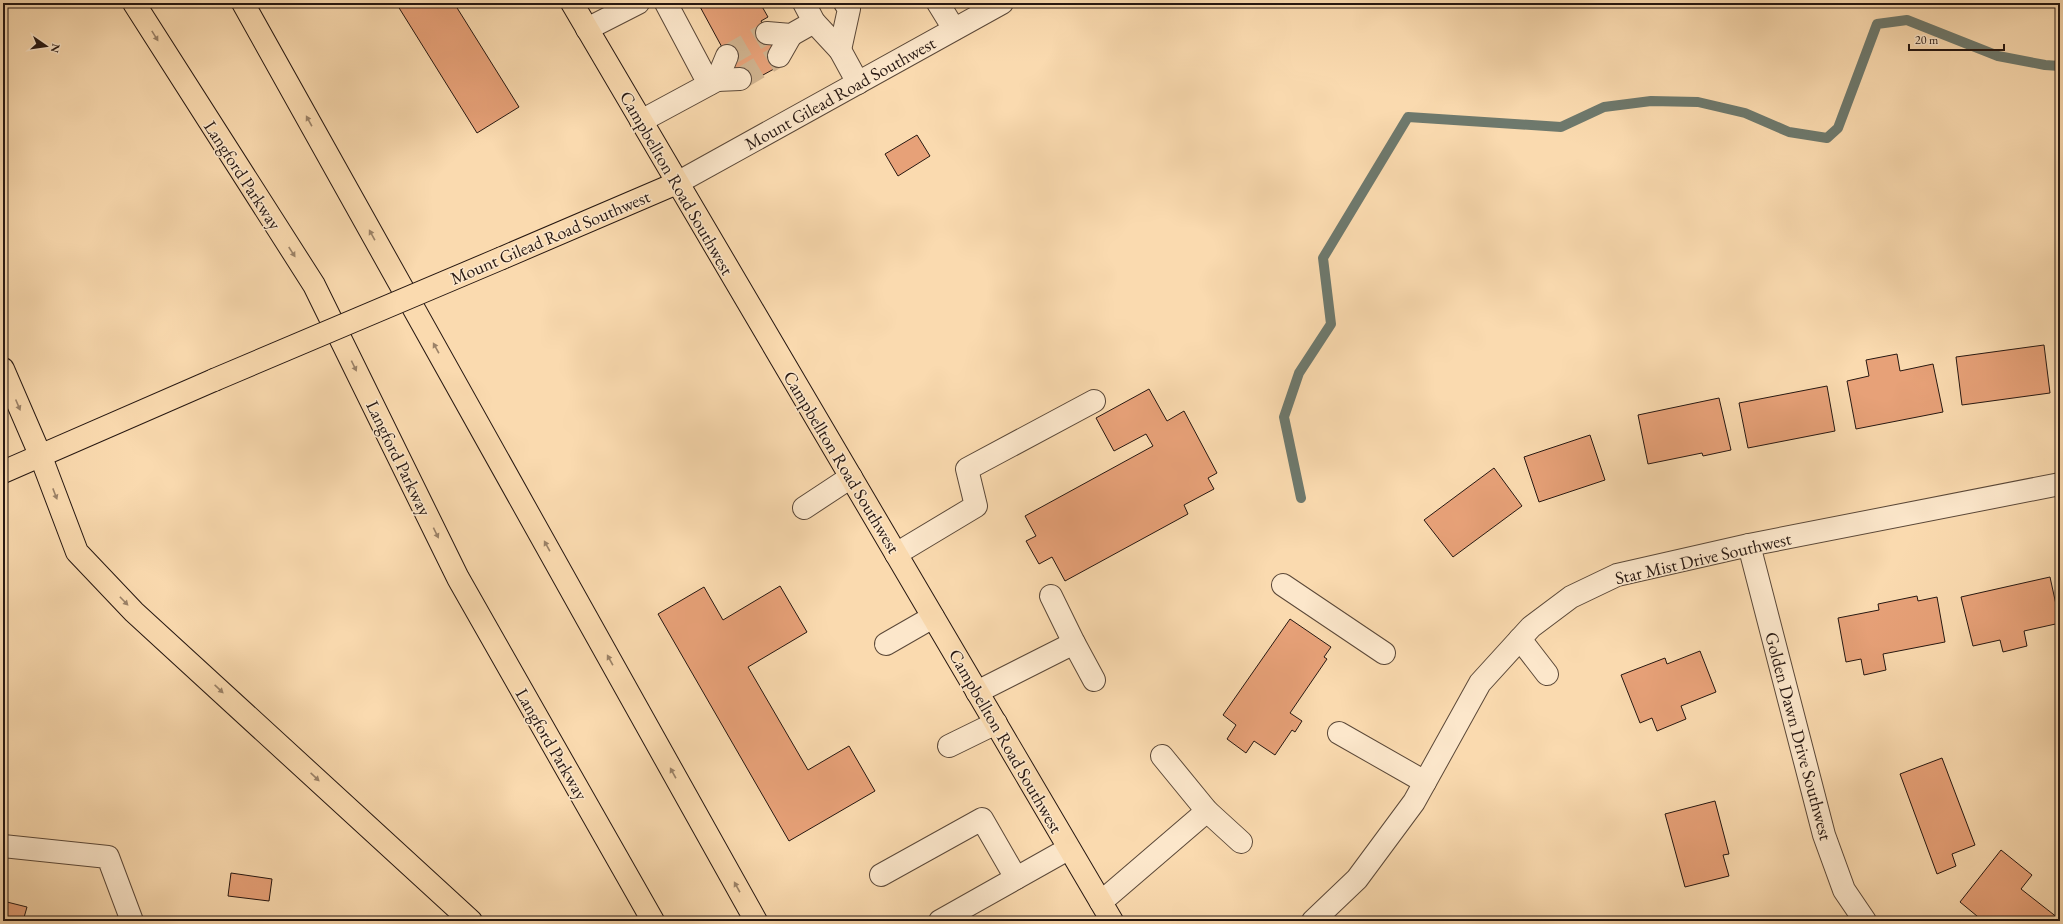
<svg xmlns="http://www.w3.org/2000/svg" width="2063" height="924" viewBox="0 0 2063 924" font-family="'EB Garamond',serif">
	<style>
		.lines { fill: none; stroke-linecap: round; stroke-linejoin: round }
		.stream { stroke: #6e796d; stroke-width: 10 }
		.building { fill: #e7a178; stroke: #261711 }
		.minor-tunnel { stroke: #d0b38f; stroke-width: 22; stroke-dasharray: 22 11; stroke-linecap: butt }
		.minor-casing { stroke: #5b4838; stroke-width: 24 }
		.major-casing { stroke: #261711; stroke-width: 24 }
		.highway-casing { stroke: #261711; stroke-width: 24 }
		.minor { stroke: #fce7cb; stroke-width: 22 }
		.major { stroke: #fadaaf; stroke-width: 22 }
		.highway { stroke: #fadaaf; stroke-width: 22 }
		.major-bridge-casing { stroke: #261711; stroke-width: 24; stroke-linecap: butt }
		.major-bridge { stroke: #fadaaf; stroke-width: 22 }
		.oneway { fill: #9b8268 }
		.labels { text-anchor: middle; dominant-baseline: central; stroke-width: 3; stroke-linejoin: round; paint-order: stroke }
		.street-label { font-size: 18px; fill: #261711; stroke: #fce7cb }
	</style>
	<rect width="100%" height="100%" fill="#fadaaf"/>
	<filter id="stains"><feTurbulence type="fractalNoise" baseFrequency=".005" numOctaves="4"/><feColorMatrix values="0 0 0 0 .2 0 0 0 0 .09 0 0 0 0 .02 0 0 0 .5 -.17"/></filter>
	<radialGradient id="worn" r=".72"><stop offset=".6" stop-color="#630" stop-opacity="0"/><stop offset="1" stop-color="#630" stop-opacity=".3"/></radialGradient>
	<g class="lines">
		<!-- stream -->
		<polyline class="stream" points="1301,498 1284,417 1299,373 1331,324 1323,258 1408,117 1561,127 1604,107 1651,101 1698,102 1745,113 1789,132 1827,138 1838,128 1877,24 1907,20 1998,56 2045,65 2060,66"/>
	</g>
	<!-- building -->
	<g class="building">
		<polygon points="396,3 454,3 519,107 477,133"/>
		<polygon points="698,3 760,3 768,17 761,21 783,64 743,86"/>
		<polygon points="917,135 930,156 898,176 885,154"/>
		<polygon points="2044,345 2050,393 1962,405 1956,357"/>
		<polygon points="1897,354 1900,371 1933,364 1943,412 1856,429 1847,381 1869,376 1866,360"/>
		<polygon points="1827,386 1835,431 1748,448 1739,403"/>
		<polygon points="1149,389 1167,421 1184,411 1217,473 1208,478 1214,489 1184,505 1188,514 1065,581 1052,557 1039,564 1026,541 1036,536 1025,516 1153,446 1146,434 1114,451 1096,418"/>
		<polygon points="1719,398 1731,450 1703,456 1702,453 1648,464 1638,415"/>
		<polygon points="1590,435 1605,480 1539,502 1524,457"/>
		<polygon points="1494,468 1522,506 1453,557 1424,520"/>
		<polygon points="2050,577 2060,623 2024,631 2027,646 2003,652 2000,640 1973,646 1961,597"/>
		<polygon points="780,586 807,632 748,667 808,770 849,746 875,791 789,841 658,614 704,587 723,620"/>
		<polygon points="1917,596 1918,601 1937,597 1945,642 1883,654 1886,670 1864,675 1861,659 1846,662 1838,618 1879,610 1878,604"/>
		<polygon points="1290,619 1331,647 1324,657 1327,659 1290,713 1302,721 1295,732 1292,730 1275,755 1254,741 1246,753 1227,739 1236,725 1223,715"/>
		<polygon points="1700,651 1716,692 1681,706 1686,719 1657,731 1652,718 1640,723 1621,675 1665,658 1667,664"/>
		<polygon points="1942,758 1975,845 1952,854 1956,866 1937,874 1900,774"/>
		<polygon points="1715,801 1729,854 1723,855 1729,876 1685,887 1665,814"/>
		<polygon points="2001,850 2032,875 2021,889 2058,918 2056,921 1983,921 1960,902"/>
		<polygon points="231,873 272,879 269,901 228,896"/>
		<polygon points="3,901 27,907 23,921 3,921"/>
	</g>
	<g class="lines">
		<!-- minor-tunnel -->
		<g class="minor-tunnel">
			<polyline points="727,56 767,33"/>
			<polyline points="740,79 779,56"/>
		</g>
		<defs>
			<g id="minor">
				<polyline points="666,3 709,84"/>
				<polyline points="804,3 814,22 840,50 858,83"/>
				<polyline points="938,3 954,29"/>
				<polyline points="587,29 638,3"/>
				<polyline points="767,33 791,35 814,22"/>
				<polyline points="840,50 849,9 845,3"/>
				<polyline points="779,56 791,35"/>
				<polyline points="717,80 740,79"/>
				<polyline points="641,121 717,80 727,56"/>
				<polyline points="677,183 1002,3"/>
				<polyline points="804,508 851,477"/>
				<polyline points="1749,545 1824,835 1844,890 1865,921"/>
				<polyline points="896,554 976,506 967,469 1094,401"/>
				<polyline points="1283,585 1384,653"/>
				<polyline points="1051,596 1074,643"/>
				<polyline points="1520,639 1547,674"/>
				<polyline points="886,644 933,617"/>
				<polyline points="977,692 1074,643 1094,680"/>
				<polyline points="1339,733 1425,782"/>
				<polyline points="949,746 996,723"/>
				<polyline points="1162,756 1207,811 1241,842"/>
				<polyline points="3,846 108,857 132,921"/>
				<polyline points="881,875 982,819 1016,878"/>
				<polyline points="1101,902 1207,811"/>
				<polyline points="940,921 1068,849"/>
				<polyline points="1313,921 1357,879 1414,802 1480,683 1531,627 1571,597 1617,575 1749,545 2060,484"/>
			</g>
			<g id="major">
				<polyline points="572,3 1112,921"/>
				<polyline points="502,258 677,183"/>
				<polyline points="3,472 214,380"/>
			</g>
			<g id="highway">
				<polyline points="134,3 314,285 458,578 653,921"/>
				<polyline points="243,3 756,921"/>
				<polyline points="3,369 41,457 77,552 134,612 471,921"/>
			</g>
		</defs>
		<!-- minor casing -->
		<use href="#minor" class="minor-casing"/>
		<!-- major casing -->
		<use href="#major" class="major-casing"/>
		<!-- highway casing -->
		<use href="#highway" class="highway-casing"/>
		<!-- minor -->
		<use href="#minor" class="minor"/>
		<!-- major -->
		<use href="#major" class="major"/>
		<!-- highway -->
		<use href="#highway" class="highway"/>
		<defs>
			<polyline id="major-bridge" points="214,380 502,258"/>
		</defs>
		<!-- major-bridge casing -->
		<use href="#major-bridge" class="major-bridge-casing"/>
		<!-- major-bridge -->
		<use href="#major-bridge" class="major-bridge"/>
	</g>
	<!-- one-way arrows -->
	<defs><path id="oneway-solid" d="M-6-.8H1V-3.2L6.5 0L1 3.2V.8H-6Z"/></defs>
	<g class="oneway">
		<use href="#oneway-solid" transform="translate(155 36) rotate(58)"/>
		<use href="#oneway-solid" transform="translate(309 121) rotate(-119)"/>
		<use href="#oneway-solid" transform="translate(372 235) rotate(-119)"/>
		<use href="#oneway-solid" transform="translate(292 252) rotate(57)"/>
		<use href="#oneway-solid" transform="translate(436 348) rotate(-119)"/>
		<use href="#oneway-solid" transform="translate(354 366) rotate(64)"/>
		<use href="#oneway-solid" transform="translate(18 405) rotate(67)"/>
		<use href="#oneway-solid" transform="translate(55 494) rotate(69)"/>
		<use href="#oneway-solid" transform="translate(436 533) rotate(64)"/>
		<use href="#oneway-solid" transform="translate(547 546) rotate(-119)"/>
		<use href="#oneway-solid" transform="translate(124 601) rotate(46)"/>
		<use href="#oneway-solid" transform="translate(610 660) rotate(-119)"/>
		<use href="#oneway-solid" transform="translate(219 689) rotate(43)"/>
		<use href="#oneway-solid" transform="translate(673 773) rotate(-119)"/>
		<use href="#oneway-solid" transform="translate(315 777) rotate(43)"/>
		<use href="#oneway-solid" transform="translate(737 887) rotate(-119)"/>
	</g>
	<g class="labels">
		<!-- street labels -->
		<g class="street-label">
			<text transform="translate(840 93) rotate(-29)">Mount Gilead Road Southwest</text>
			<text transform="translate(243 175) rotate(57)">Langford Parkway</text>
			<text transform="translate(677 183) rotate(60)">Campbellton Road Southwest</text>
			<text transform="translate(550 237) rotate(-23)">Mount Gilead Road Southwest</text>
			<text transform="translate(399 458) rotate(64)">Langford Parkway</text>
			<text transform="translate(842 462) rotate(59)">Campbellton Road Southwest</text>
			<text transform="translate(1703 558) rotate(-13)">Star Mist Drive Southwest</text>
			<text transform="translate(1799 736) rotate(75)">Golden Dawn Drive Southwest</text>
			<text transform="translate(1006 741) rotate(60)">Campbellton Road Southwest</text>
			<text transform="translate(552 744) rotate(60)">Langford Parkway</text>
		</g>
	</g>
	<!-- margin -->
	<rect width="2063" height="924" fill="none" stroke="#fadaaf" stroke-width="16"/>
	<rect x="4" y="4" width="2055" height="916" fill="none" stroke="#261711" stroke-width="2"/>
	<rect x="8" y="8" width="2047" height="908" fill="none" stroke="#261711"/>
	<!-- north arrow -->
	<g transform="translate(46 46) rotate(103)" stroke="#fce7cb" stroke-width="3" paint-order="stroke">
	<path d="M0-3L7 15L0 10L-7 15Z" fill="#261711"/>
	<text y="-6" font-size="11" font-weight="bold" text-anchor="middle" fill="#261711">N</text>
	</g>
	<!-- scale -->
	<path d="M1909 44v6h95v-6" fill="none" stroke="#261711" stroke-width="2"/>
	<text x="1915" y="44" font-size="12" fill="#261711" stroke="#fce7cb" stroke-width="3" paint-order="stroke">20 m</text>
	<rect width="100%" height="100%" filter="url(#stains)"/>
	<rect width="100%" height="100%" fill="url(#worn)"/>
</svg>
